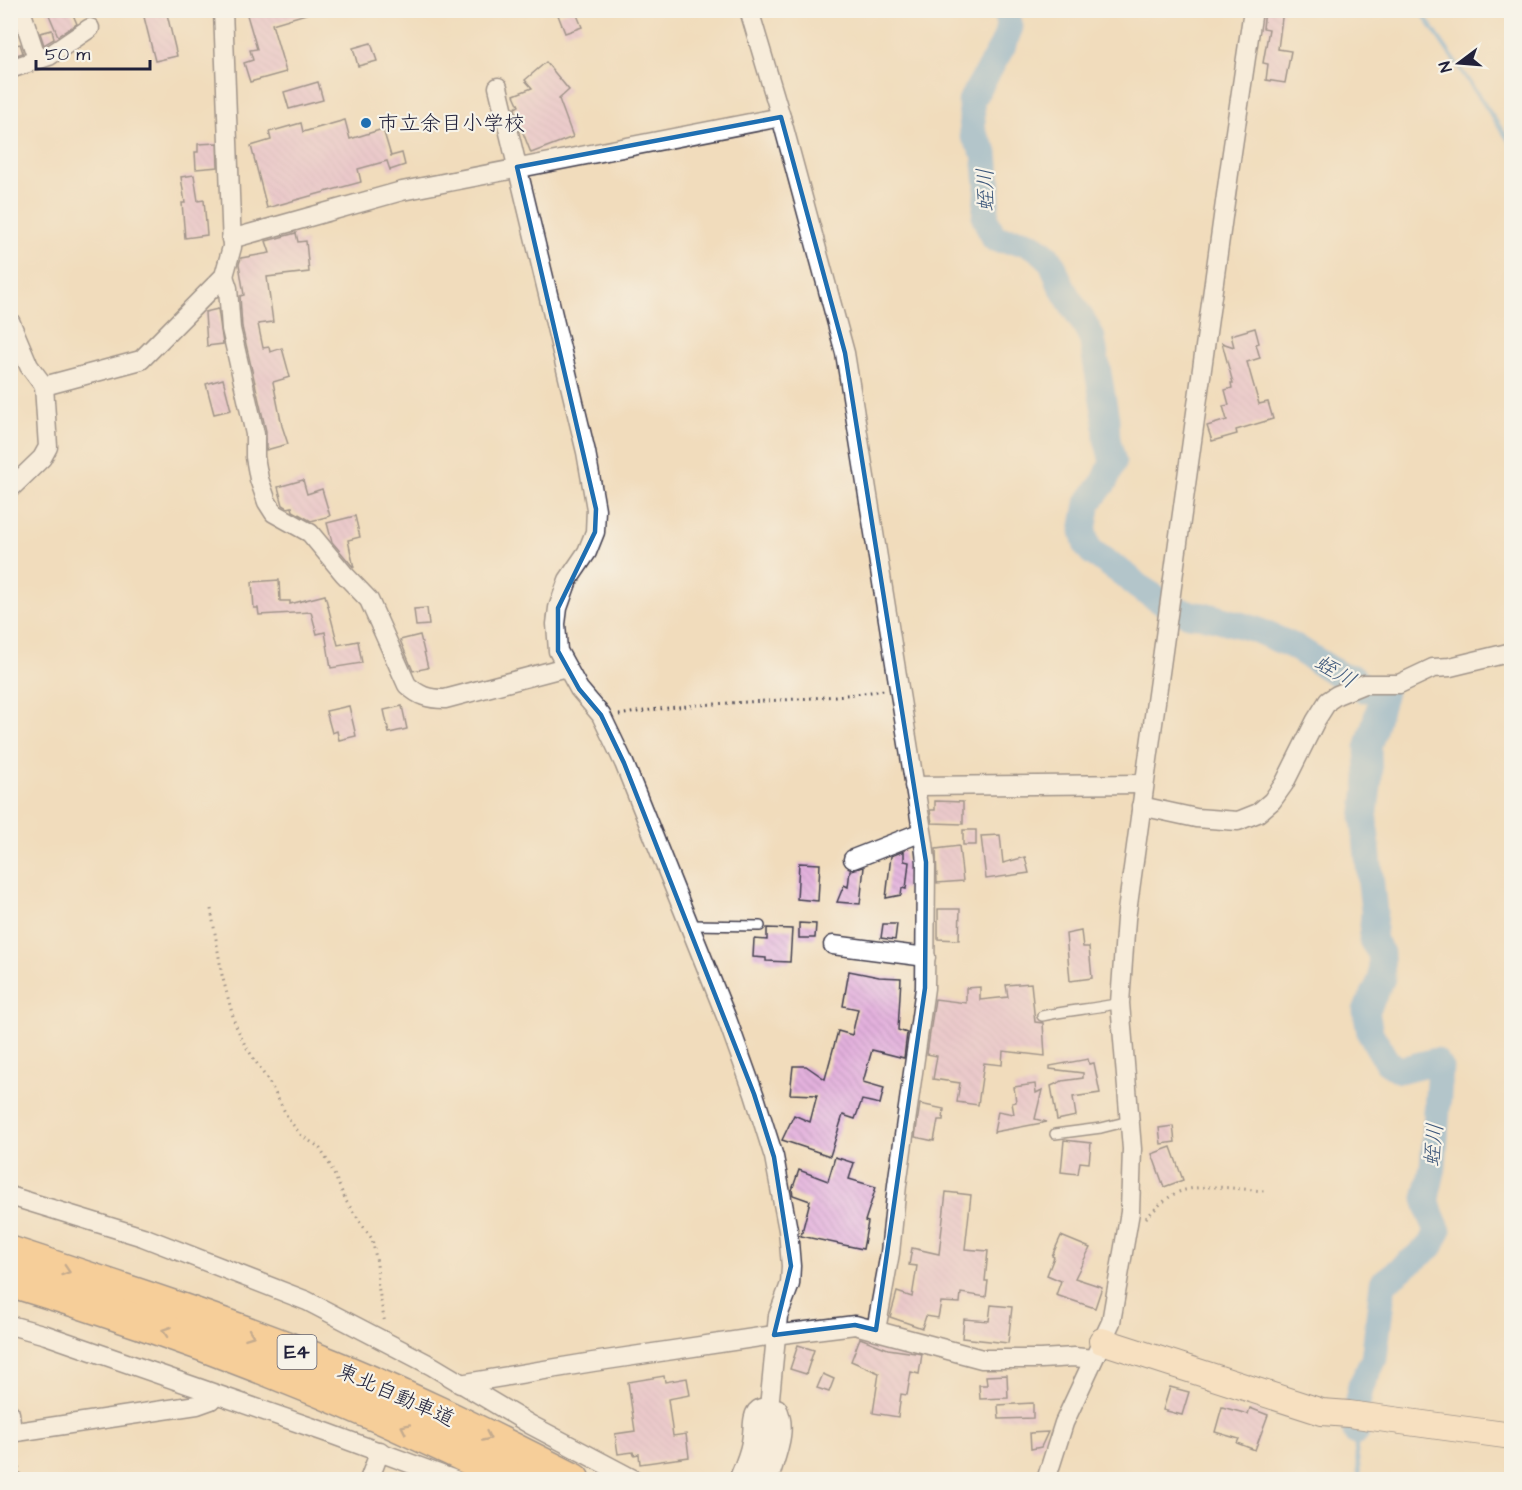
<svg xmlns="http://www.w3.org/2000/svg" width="1522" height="1490" viewBox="0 0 1522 1490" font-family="'Architects Daughter','Klee One',sans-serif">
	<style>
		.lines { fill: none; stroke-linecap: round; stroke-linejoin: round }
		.stream { stroke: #68a9dc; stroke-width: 4.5 }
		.river { stroke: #68a9dc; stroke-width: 27 }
		.building { fill: url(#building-back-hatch) }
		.lane-casing { stroke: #413e4e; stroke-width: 12 }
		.street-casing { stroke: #413e4e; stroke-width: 21 }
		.secondary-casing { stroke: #413e4e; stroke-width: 28 }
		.highway-casing { stroke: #413e4e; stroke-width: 36 }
		.path { stroke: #413e4e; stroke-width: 3; stroke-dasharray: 1.5 4.5; stroke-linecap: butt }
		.lane { stroke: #fff; stroke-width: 9 }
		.street { stroke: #fff; stroke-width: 18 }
		.secondary { stroke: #fee4c6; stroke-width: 26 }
		.highway { stroke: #fdbc70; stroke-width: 33 }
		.oneway { stroke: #906f56 }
		.marked { fill: none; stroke: #1f6fb2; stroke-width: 4.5; stroke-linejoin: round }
		.poi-dot { fill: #1f6fb2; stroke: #f7f3e8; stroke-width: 2 }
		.labels { text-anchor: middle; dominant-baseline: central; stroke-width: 4.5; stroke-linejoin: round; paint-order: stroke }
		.shield { fill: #f7f3e8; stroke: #62616f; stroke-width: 1.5 }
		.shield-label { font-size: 20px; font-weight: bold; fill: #22223b }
		.poi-label { font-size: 21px; fill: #22223b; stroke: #f7f3e8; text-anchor: start }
		.street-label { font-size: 21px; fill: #22223b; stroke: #f7f3e8 }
		.water-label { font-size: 22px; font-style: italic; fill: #3e587b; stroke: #f7f3e8 }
	</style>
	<defs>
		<pattern id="building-back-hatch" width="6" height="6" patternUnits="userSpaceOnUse" patternTransform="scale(1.5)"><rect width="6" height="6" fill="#e3b1dd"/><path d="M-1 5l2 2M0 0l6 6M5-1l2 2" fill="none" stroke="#c298bf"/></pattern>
	</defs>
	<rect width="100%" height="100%" fill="#f7f3e8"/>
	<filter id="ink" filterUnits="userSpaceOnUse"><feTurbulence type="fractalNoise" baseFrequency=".0167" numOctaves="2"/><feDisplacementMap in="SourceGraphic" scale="12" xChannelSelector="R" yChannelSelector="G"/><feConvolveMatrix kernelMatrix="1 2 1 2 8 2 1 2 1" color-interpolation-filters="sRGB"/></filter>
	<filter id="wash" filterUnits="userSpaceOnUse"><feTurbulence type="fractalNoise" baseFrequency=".008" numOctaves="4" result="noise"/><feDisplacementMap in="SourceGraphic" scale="24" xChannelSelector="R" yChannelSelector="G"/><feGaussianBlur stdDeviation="1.35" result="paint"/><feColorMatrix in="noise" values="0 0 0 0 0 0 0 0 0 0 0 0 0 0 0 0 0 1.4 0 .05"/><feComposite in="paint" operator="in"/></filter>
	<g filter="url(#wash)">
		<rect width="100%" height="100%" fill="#f1dcbc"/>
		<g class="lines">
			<!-- stream -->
			<g class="stream">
				<polyline points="1420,10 1512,145"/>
				<polyline points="1356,1432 1356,1450 1360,1480"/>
			</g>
			<!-- river -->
			<path class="river" d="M1006 10 1010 27 1003 45 971 101 973 134 985 153 988 185 985 218 994 238C1008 243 1022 238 1035 247 1040 250 1049 257 1052 263 1056 271 1058 281 1063 289 1072 306 1084 320 1092 338L1106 418 1107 439 1113 462 1105 481 1088 503 1083 531 1087 546 1092 552 1129 578 1137 586 1164 603 1188 614 1212 617 1254 629 1295 647 1341 676 1354 678 1363 689H1379L1384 692 1368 748 1369 779 1364 819 1374 912 1372 940 1381 953 1382 978 1366 1011 1370 1033 1387 1062 1400 1070 1435 1061 1440 1067 1433 1167 1426 1198 1431 1215 1438 1231 1431 1246 1383 1283 1374 1359 1361 1386 1357 1405 1356 1432"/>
		</g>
		<g id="blocks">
			<!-- building -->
			<g class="building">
				<polygon points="47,10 71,10 77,24 58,36"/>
				<polygon points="159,10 166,10 177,56 155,61 144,17"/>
				<polygon points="261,10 306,10 306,14 272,24 286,72 250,82 244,63 253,60 250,50 257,49 247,15"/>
				<polygon points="570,10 575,10 582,27 565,33 558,15"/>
				<polygon points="1265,10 1283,10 1278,49 1291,51 1285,83 1266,80 1268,64 1263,63 1269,29 1263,28"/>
				<polygon points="52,30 54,39 44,45 40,33"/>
				<polygon points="371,43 377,61 358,66 353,48"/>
				<polygon points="20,44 23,53 10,57 10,46"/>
				<polygon points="546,62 569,90 559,99 573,137 531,153 518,120 515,108 519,106 514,95 532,88 525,80"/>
				<polygon points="318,82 323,100 289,109 284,92"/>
				<polygon points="345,120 350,139 383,129 391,156 402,153 405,165 390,170 387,161 358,169 361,182 267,208 251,146 271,140 269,132 301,123 303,132"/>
				<polygon points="217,143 218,167 196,169 195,152 198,152 198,144"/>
				<polygon points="194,175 198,201 204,200 207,235 185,238 182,203 185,203 181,177"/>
				<polygon points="296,233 298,242 306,241 309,272 267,277 273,322 258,324 263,348 269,347 270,352 282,348 290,377 273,382 282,426 288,444 266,450 266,431 242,327 240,296 244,295 239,264 241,258 270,253 266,241"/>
				<polygon points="218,309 223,344 207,346 205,312"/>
				<polygon points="1255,328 1259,343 1256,344 1260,358 1247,362 1259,404 1268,402 1273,419 1236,430 1237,434 1212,441 1207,426 1227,420 1223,406 1229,405 1225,390 1232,388 1231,383 1233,383 1222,343 1234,347 1231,335"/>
				<polygon points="223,379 231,410 214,414 206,384"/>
				<polygon points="303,480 307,494 322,489 330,516 311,521 293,511 292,507 288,508 283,505 278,487"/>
				<polygon points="355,516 360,537 348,540 354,568 332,542 327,523"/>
				<polygon points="279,580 280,601 290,601 290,604 325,595 338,645 358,641 362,663 331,668 325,632 317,634 311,612 259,615 258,608 254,608 252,582"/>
				<polygon points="427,608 429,625 416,626 414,609"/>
				<polygon points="420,635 428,668 413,671 400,640"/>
				<polygon points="349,706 356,736 339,740 337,731 332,733 326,711"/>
				<polygon points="402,706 407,729 389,733 384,710"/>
				<polygon points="935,801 963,802 963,824 932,823 930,810 935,810"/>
				<rect x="963" y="830" width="13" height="15"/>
				<polygon points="1000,835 1003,863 1025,857 1029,873 986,879 981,836"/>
				<polygon points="959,846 963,881 937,883 936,849"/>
				<polygon points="904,851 904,861 909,862 906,889 902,888 901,895 886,898 891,856"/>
				<polygon points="799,863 820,864 818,901 797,899"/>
				<polygon points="864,867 860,904 837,902 844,885 848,887 850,870"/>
				<polygon points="938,909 960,909 959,940 938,939"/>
				<polygon points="799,923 816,924 815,938 799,938"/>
				<polygon points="883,924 897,924 895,940 881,938"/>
				<polygon points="767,928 792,929 790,962 766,961 766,958 753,957 754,939 767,940"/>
				<polygon points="1081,931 1083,947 1089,947 1092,978 1070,981 1066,934"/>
				<polygon points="849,971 879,977 901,978 898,1030 907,1033 904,1058 872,1050 863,1082 884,1088 880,1104 862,1100 855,1119 843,1115 830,1156 782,1140 794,1115 810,1122 817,1095 790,1094 793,1066 806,1066 825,1079 838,1031 852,1035 858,1009 843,1006"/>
				<polygon points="1031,983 1035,1022 1043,1023 1045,1056 1003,1051 1002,1065 984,1063 978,1105 957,1102 960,1083 933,1079 937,1056 927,1054 935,999 966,1003 966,988 980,987 980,1000 1008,997 1006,985"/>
				<polygon points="1088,1059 1089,1064 1094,1063 1100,1093 1073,1097 1076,1116 1057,1120 1051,1086 1062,1081 1083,1078 1083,1073 1050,1069 1050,1066"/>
				<polygon points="1035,1084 1036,1093 1042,1090 1035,1119 1047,1122 994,1132 998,1111 1014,1114 1012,1103 1016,1102 1014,1087"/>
				<polygon points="920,1104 944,1109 943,1120 938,1120 934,1141 915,1137"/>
				<polygon points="1173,1126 1175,1142 1161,1144 1159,1128"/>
				<polygon points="1064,1140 1091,1143 1089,1163 1080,1162 1078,1174 1061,1172"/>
				<polygon points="1171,1147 1183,1180 1164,1187 1152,1154"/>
				<polygon points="835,1157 854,1163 849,1179 876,1187 865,1221 868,1222 863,1249 801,1236 810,1201 793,1195 792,1190 799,1170 828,1181"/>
				<polygon points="946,1192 971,1195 965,1249 988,1251 985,1281 988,1281 986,1297 961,1293 960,1303 941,1302 938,1318 926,1316 922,1328 890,1317 897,1292 912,1297 917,1266 909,1265 912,1248 939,1254"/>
				<polygon points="1061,1236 1090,1248 1075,1278 1102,1287 1095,1308 1056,1295 1061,1281 1047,1275 1054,1257 1052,1256"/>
				<polygon points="991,1305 1012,1307 1008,1343 962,1338 964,1319 989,1321"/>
				<polygon points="860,1338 888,1349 922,1354 919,1374 911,1372 907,1395 901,1394 898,1417 873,1413 879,1373 851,1361"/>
				<polygon points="798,1345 814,1350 806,1374 790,1369"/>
				<polygon points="823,1374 834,1379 829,1392 817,1388"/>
				<polygon points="1007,1375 1008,1398 980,1399 979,1385 987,1385 986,1376"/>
				<polygon points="664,1376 665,1382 687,1378 690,1395 668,1399 673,1436 686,1434 689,1457 640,1464 639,1454 634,1455 633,1452 618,1454 615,1434 635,1431 628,1382"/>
				<polygon points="1170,1387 1189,1392 1182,1415 1163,1410"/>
				<polygon points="1033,1403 1033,1418 999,1419 998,1405"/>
				<polygon points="1222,1407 1248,1414 1250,1408 1268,1415 1255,1450 1237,1443 1239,1439 1215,1432"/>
				<polygon points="1048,1432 1041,1447 1031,1449 1030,1433"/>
			</g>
		</g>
	</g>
	<g filter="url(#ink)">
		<use href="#blocks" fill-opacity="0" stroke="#413e4e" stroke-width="1.5"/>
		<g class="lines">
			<defs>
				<g id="lane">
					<polyline points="690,925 760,926"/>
					<path d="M1042 1016C1068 1010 1094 1009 1120 1003"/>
					<polyline points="1055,1134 1101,1128 1129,1121"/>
				</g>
				<g id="street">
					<polyline points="21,10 37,59"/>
					<polyline points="749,10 781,117 845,353 924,843 926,862 925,988 897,1185 890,1253 876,1330"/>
					<polyline points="10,69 49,56 90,28"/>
					<polyline points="498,87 586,452 596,509 595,532 587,552 568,580 558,608 556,624 558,651 579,689 601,715 624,763 727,1019 754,1094 774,1157 788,1230 791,1266 790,1284 778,1316 767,1428 752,1480"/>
					<polyline points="231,239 402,191 781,117"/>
					<path d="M224 276 228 288 231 329 255 434V457L259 479 267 502 274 513 310 533 344 574 369 600 407 685C419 696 428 699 445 699L566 667"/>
					<polyline points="10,321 29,366 44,386 48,447 42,458 10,489"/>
					<polyline points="44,386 141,360 224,276 232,247 223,10"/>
					<polyline points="914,786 1144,784"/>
					<polyline points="1141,806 1196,818 1238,821 1258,813 1272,801 1284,784 1316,720 1328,701 1337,695 1364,684 1399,684 1433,668 1450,667 1512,652"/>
					<polyline points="853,859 922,832"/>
					<polyline points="833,945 926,957"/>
					<polyline points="10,1196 143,1237 307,1301 432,1366 531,1425 635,1480"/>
					<polyline points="10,1325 46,1335 328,1433 455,1480"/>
					<polyline points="460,1384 593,1362 774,1335 855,1325 982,1359 1041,1359 1074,1357 1093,1359"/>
					<polyline points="10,1413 12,1432"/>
					<polyline points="10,1433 197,1405 211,1400 215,1395"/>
					<polyline points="369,1480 380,1451"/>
					<path d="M738 1480C743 1468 749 1455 751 1442 755 1423 747 1402 777 1408 789 1429 775 1457 769 1480"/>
					<polyline points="1046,1480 1064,1423 1111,1322 1130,1212 1132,1149 1120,1003 1126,919 1230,166 1253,10"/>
				</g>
				<polyline id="secondary" points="1102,1341 1322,1412 1349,1414 1512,1436"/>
				<g id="highway">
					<path d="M10 1253C107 1285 204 1316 299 1353 393 1389 483 1434 573 1480"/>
					<path d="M10 1280C184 1332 353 1399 515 1480"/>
				</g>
			</defs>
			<!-- lane casing -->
			<use href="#lane" class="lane-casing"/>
			<!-- street casing -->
			<use href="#street" class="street-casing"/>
			<!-- secondary casing -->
			<use href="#secondary" class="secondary-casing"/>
			<!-- highway casing -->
			<use href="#highway" class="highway-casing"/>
			<!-- path -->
			<g class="path">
				<path d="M619 715C706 699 796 704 884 690"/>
				<polyline points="211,909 222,975 235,1024 245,1045 272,1087 289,1120 302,1136 319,1147 330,1165 346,1201 372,1239 377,1263 378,1285 385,1324"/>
				<path d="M1146 1218C1154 1210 1162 1202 1171 1196 1194 1181 1237 1189 1264 1191"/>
				<polyline points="15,1449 21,1480"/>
			</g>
			<!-- lane -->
			<use href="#lane" class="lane"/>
			<!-- street -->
			<use href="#street" class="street"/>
			<!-- secondary -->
			<use href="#secondary" class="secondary"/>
			<!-- highway -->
			<use href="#highway" class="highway"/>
		</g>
		<!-- one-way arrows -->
		<defs><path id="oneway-chevron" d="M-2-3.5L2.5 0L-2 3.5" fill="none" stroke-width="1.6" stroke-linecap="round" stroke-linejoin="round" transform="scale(1.5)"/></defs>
		<g class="oneway">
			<use href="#oneway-chevron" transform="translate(66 1271) rotate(18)"/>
			<use href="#oneway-chevron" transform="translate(166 1331) rotate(-161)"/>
			<use href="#oneway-chevron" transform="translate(250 1335) rotate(20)"/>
			<use href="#oneway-chevron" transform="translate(405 1428) rotate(-155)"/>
			<use href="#oneway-chevron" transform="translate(487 1437) rotate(25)"/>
		</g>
	</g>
	<!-- marked area -->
	<path d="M0 0H1522V1490H0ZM781 117 845 353 926 862 925 988 876 1330 855 1325 774 1335 791 1266 774 1157 754 1094 624 763 601 715 579 689 558 651V608L595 532 596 509 517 167Z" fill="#f1dcbc" fill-opacity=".55" fill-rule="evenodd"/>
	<path class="marked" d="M781 117 845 353 926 862 925 988 876 1330 855 1325 774 1335 791 1266 774 1157 754 1094 624 763 601 715 579 689 558 651V608L595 532 596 509 517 167Z"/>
	<!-- markers -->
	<circle class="poi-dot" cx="366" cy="123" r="6"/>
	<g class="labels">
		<!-- shield labels -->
		<rect class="shield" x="277.5" y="1335" width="39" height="34" rx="4.5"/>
		<g class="shield-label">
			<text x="297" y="1352">E4</text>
		</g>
		<!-- poi labels -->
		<g class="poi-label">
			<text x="378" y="123">市立余目小学校</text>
		</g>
		<!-- street labels -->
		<g class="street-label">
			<text transform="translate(396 1395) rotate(24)">東北自動車道</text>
		</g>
		<!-- water labels -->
		<g class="water-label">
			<text transform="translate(986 190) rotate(-91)">蛭川</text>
			<text transform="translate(1335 672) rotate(31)">蛭川</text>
			<text transform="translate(1434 1145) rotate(-85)">蛭川</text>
		</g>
	</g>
	<!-- margin -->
	<rect width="1522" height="1490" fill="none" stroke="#f7f3e8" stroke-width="36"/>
	<!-- north arrow -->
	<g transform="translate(1459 63) rotate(254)" stroke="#f7f3e8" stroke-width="4.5" paint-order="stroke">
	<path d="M0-4.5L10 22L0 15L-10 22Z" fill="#22223b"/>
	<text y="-9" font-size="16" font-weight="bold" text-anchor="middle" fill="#22223b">N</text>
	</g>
	<!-- scale -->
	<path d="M36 60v9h114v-9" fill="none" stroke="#22223b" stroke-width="3"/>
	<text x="45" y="60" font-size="18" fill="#22223b" stroke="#f7f3e8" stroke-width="4.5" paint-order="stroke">50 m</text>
</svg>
